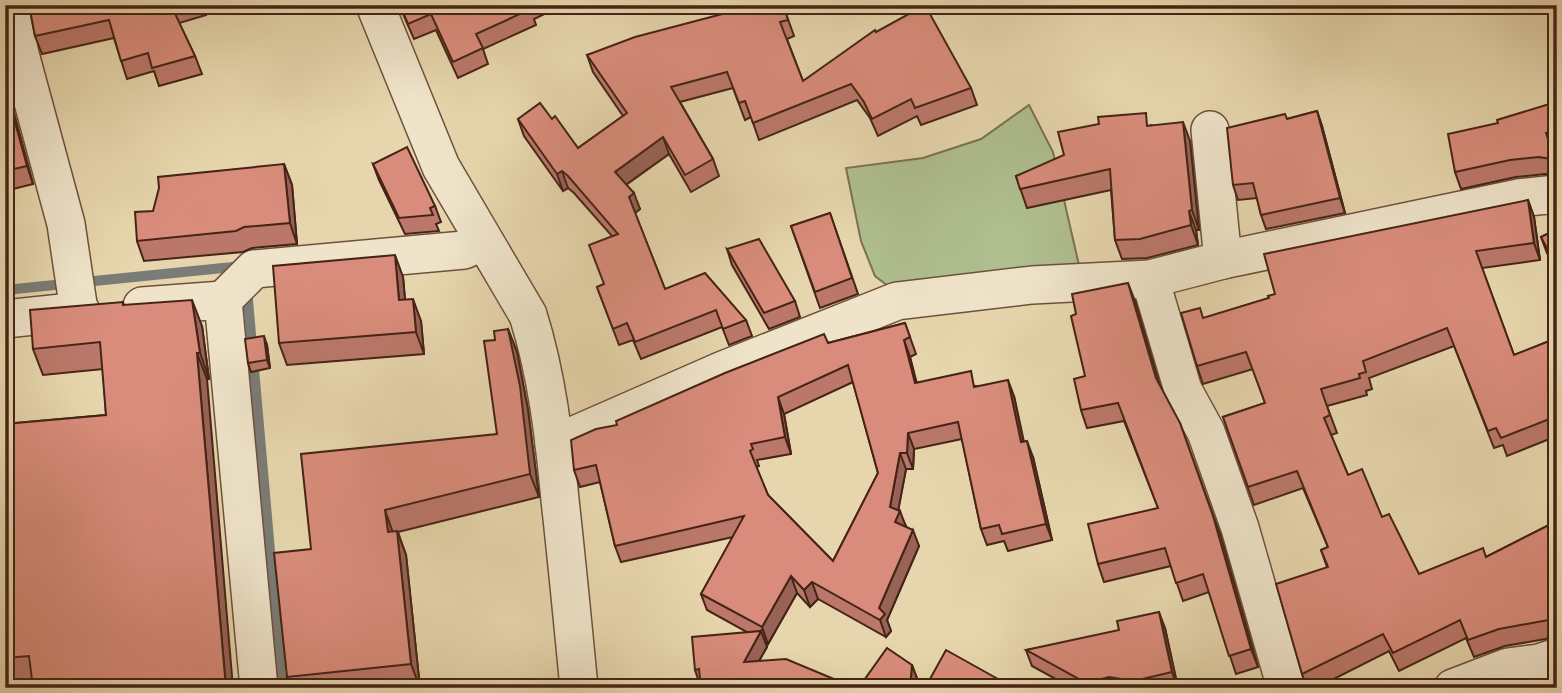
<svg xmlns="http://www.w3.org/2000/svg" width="1562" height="693" viewBox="0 0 1562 693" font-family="'IM FELL Great Primer',serif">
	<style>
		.green { fill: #afbf8f; stroke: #7a7253; stroke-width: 2 }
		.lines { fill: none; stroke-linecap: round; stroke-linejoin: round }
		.stream { stroke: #7a7c77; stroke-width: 10 }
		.minor-casing { stroke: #6e503c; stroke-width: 40 }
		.minor { stroke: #efe4ca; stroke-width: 37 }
		.wall { fill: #bb786a; stroke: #452417; stroke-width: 2; fill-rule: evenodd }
		.shaded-wall { fill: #986256; stroke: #452417; stroke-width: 2 }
		.building { fill: #d98c7b; stroke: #452417; stroke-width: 2; fill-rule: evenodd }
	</style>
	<rect width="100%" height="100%" fill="#e7d6ad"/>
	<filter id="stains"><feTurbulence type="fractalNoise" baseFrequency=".00286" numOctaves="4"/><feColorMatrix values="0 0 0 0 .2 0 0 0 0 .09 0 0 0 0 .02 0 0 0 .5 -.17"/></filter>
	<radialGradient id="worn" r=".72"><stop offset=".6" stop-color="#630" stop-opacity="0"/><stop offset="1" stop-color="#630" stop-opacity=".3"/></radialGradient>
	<!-- green -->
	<polygon class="green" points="1029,105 1053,152 1081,274 888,286 875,276 861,241 846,168 923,158 981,139"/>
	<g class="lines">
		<!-- stream -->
		<g class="stream">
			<polyline points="247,289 282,688"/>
			<polyline points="5,290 243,266"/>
		</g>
		<defs>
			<g id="minor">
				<polyline points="10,5 20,54 66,224 79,311"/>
				<path d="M375 5 441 167 528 315C547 375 554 437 560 500 567 563 573 625 579 688"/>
				<polyline points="1210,130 1223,260"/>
				<polyline points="1150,279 1183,390 1206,432 1240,528 1286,688"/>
				<polyline points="223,300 254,269 464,250 484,241"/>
				<polyline points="142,306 223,300 259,688"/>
				<polyline points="5,319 81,311"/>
				<polyline points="554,444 723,370 897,301 1032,285 1150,279 1223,260 1518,198 1547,195 1557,197"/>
				<polyline points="1453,688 1508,667 1539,663 1557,657"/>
			</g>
		</defs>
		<!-- minor casing -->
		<use href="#minor" class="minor-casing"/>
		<!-- minor -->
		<use href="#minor" class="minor"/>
	</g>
	<!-- wall -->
	<g class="wall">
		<polygon points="29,5 203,5 206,15 179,23 195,56 202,74 159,86 154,71 127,79 114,38 42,54 35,36"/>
		<polygon points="399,5 563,5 534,19 536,25 483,49 488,64 458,78 436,30 414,39"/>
		<polygon points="783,5 794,36 787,39 803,81 876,32 971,88 977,105 921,125 917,116 878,136 870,118 857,100 759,140 751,117 745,120 733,88 680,102 713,159 719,176 691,192 669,154 626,185 640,209 635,213 665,289 746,320 752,336 729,345 722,327 641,359 633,340 619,345 597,287 604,284 612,236 574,193 568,188 563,191 524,136 518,119 552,119 578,148 623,116 593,72 587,55"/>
		<polygon points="1557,75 1557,149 1552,150 1557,163 1557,171 1556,171 1557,176 1545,174 1516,177 1461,189 1455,172 1498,123 1556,102"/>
		<polygon points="5,80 33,184 5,191"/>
		<polygon points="1317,111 1322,126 1345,213 1266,229 1261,215 1257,198 1238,200 1233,185 1287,119"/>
		<polygon points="1151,125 1190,141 1199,230 1196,230 1198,245 1147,258 1122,259 1115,240 1111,190 1027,208 1016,176"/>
		<polygon points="284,164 292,185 297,244 252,248 243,252 144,261 137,241 153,211"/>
		<polygon points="373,164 435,206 441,222 436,224 439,231 405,234 379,180"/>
		<polygon points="1528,200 1534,217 1540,260 1482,268 1514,355 1557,338 1557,436 1507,456 1503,445 1494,448 1454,346 1369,378 1372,389 1366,391 1367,395 1327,406 1337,433 1331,435 1348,475 1382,517 1419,574 1486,557 1557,521 1557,637 1505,646 1474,657 1466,638 1399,671 1389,651 1316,688 1307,688 1302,674 1327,567 1321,550 1328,547 1303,488 1254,505 1223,417 1265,403 1253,369 1203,384 1197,366 1204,318 1269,298"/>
		<polygon points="830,213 858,294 820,308 791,226"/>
		<polygon points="1557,229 1557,272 1547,253 1541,237"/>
		<polygon points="727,249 795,301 800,317 769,329 732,265"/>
		<polygon points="403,277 405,299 421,321 424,354 287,365 279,343"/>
		<polygon points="1135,301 1159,383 1220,534 1258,667 1236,674 1209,592 1183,601 1171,566 1104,582 1098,564 1158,508 1124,421 1087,428 1081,410"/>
		<polygon points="123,302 124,305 202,326 209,379 207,379 32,682 5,685 5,424 106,415 103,369 43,375 33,349"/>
		<path d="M905 323 916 354 910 357 916 382 976 386 1014 396 1024 442 1033 457 1052 540 1008 551 1004 541 987 545 981 529 962 439 914 449 913 469H906L898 510 906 526 919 546 887 620 891 631 886 637 818 599 810 607 797 593 768 644 765 642 767 647 759 661 853 688H701L695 670 747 632 707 610 701 594 733 537 621 562 615 546 600 482 580 487 574 470 617 425 828 343ZM853 382 878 473 833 561 768 495 756 467 759 466 757 460 791 454 784 414Z"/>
		<polygon points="508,329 517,352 528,410 539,497 398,532 406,555 420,688 291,688 287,677 311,549 497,434 495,340"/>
		<polygon points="267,345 270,368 251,372 248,363"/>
		<polygon points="1165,628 1178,688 1072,688 1032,666 1026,650"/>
		<polygon points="912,665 918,681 917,688 861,688 860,686"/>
	</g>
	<!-- shaded-wall -->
	<g class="shaded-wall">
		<polygon points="5,80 33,184 27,166 5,86"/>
		<polygon points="1317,111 1322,126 1345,213 1340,198"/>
		<polygon points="1183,122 1190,141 1199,230 1192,210"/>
		<polygon points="663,137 669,154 621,188 615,172"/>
		<polygon points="284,164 292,185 297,244 290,223"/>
		<polygon points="562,171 568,188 563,191 557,174"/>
		<polygon points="634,193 640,209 635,213 629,197"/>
		<polygon points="1528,200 1534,217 1540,260 1534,243"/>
		<polygon points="1189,211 1196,230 1198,245 1191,225"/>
		<polygon points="395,255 403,277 407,322 399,300"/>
		<polygon points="1128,283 1135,301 1163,396 1156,378"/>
		<polygon points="413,299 421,321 424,354 416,332"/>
		<polygon points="192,300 202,326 209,379 200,353"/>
		<polygon points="508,329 517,352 528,410 539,497 530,474"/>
		<polygon points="264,336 267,345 270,368 267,360"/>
		<polygon points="904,340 910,357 921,399 915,383"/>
		<polygon points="197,353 207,379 233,688 226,688"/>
		<polygon points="1008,380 1014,396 1027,459 1021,442"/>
		<polygon points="778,397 784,414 791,454 785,437"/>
		<polygon points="1180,423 1220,534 1258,667 1251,649"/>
		<polygon points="908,433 914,449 913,469 907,453"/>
		<polygon points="1027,441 1033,457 1052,540 1046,524"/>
		<polygon points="900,453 906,469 897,517 900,511 906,527 901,538 890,507"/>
		<polygon points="385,510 393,533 388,532"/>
		<polygon points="913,530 919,546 887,620 891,631 886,637 880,620 879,608"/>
		<polygon points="397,531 406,555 420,688 411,664"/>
		<polygon points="791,576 797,593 768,644 762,627"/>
		<polygon points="812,582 818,599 810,607 804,590"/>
		<polygon points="1159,612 1165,628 1178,688 1172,672"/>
		<polygon points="761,631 767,647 749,678 744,662"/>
		<polygon points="912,665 918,681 917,688 910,688"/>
	</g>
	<!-- building -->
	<g class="building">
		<polygon points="29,5 171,5 195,56 152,68 148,53 121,61 109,20 35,36"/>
		<polygon points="400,5 529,5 531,9 476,34 483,48 453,62 431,14 408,24"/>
		<polygon points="723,5 783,5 788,20 780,22 803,81 875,30 876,32 925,5 971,88 915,108 911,99 872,119 864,102 851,84 753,123 745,101 739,103 727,72 671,87 713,159 685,175 663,137 615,172 634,193 629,197 665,289 705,273 746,320 723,329 716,310 635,342 627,323 613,329 597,287 604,284 589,245 618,234 568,176 562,171 557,174 518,119 540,103 552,119 555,116 578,148 627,113 587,55 635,37 726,13"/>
		<polygon points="1557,75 1557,130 1546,133 1553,154 1550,154 1551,159 1539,157 1510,160 1455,172 1448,134 1498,123 1497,120 1556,102 1549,78"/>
		<polygon points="5,86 27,166 5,171"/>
		<polygon points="1317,111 1340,198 1261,215 1253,183 1233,185 1227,128 1285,114 1287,119"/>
		<polygon points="1146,113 1147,126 1183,122 1192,210 1189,211 1191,225 1140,239 1115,240 1110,169 1020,189 1016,176 1064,155 1058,132 1099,124 1098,117"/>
		<polygon points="407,147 435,206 430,208 433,215 399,218 373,164"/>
		<polygon points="284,164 290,223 244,227 236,231 137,241 135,212 153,211 159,188 158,177"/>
		<polygon points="1528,200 1534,243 1476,251 1514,355 1557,338 1557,416 1501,438 1496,428 1488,431 1447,328 1363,361 1366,372 1359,374 1360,378 1321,389 1330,415 1324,418 1348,475 1362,469 1382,517 1389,514 1419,574 1483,548 1486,557 1557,521 1557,620 1554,619 1499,629 1468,640 1460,620 1393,653 1383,634 1302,674 1276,584 1328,567 1321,550 1328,547 1297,471 1248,487 1223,417 1265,403 1246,352 1197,366 1181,313 1200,308 1203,318 1269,298 1268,296 1275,294 1264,254"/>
		<polygon points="830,213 852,278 815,292 791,226"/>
		<polygon points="1557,229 1557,267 1541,237"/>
		<polygon points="759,239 795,301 764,313 727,249"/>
		<polygon points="395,255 399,300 413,299 416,332 279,343 273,266"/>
		<polygon points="1128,283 1156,378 1180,423 1213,516 1251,649 1229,656 1203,574 1176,583 1165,548 1098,564 1088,524 1158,508 1118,403 1081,410 1074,379 1085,376 1071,316 1076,314 1072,294"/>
		<polygon points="192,300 200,353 197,353 226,688 33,688 29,656 5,658 5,424 106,415 100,342 33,349 30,310 123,302 123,305"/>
		<path d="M905 323 910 337 904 340 915 383 971 371 974 387 1008 380 1021 442 1027 441 1046 524 1002 534 999 525 981 529 958 422 908 433 907 453H900L890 507 900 511 895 522 913 530 879 608 885 614 880 620 812 582 804 590 791 576 762 627 701 594 744 516 615 546 596 465 574 470 571 440 596 429 617 425 616 421 725 373 824 334 828 343ZM848 365 878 473 833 561 768 495 750 451 753 449 751 444 785 437 778 397Z"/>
		<polygon points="508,329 520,386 530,474 385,510 388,532 397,531 411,664 287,677 274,553 311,549 301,454 497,434 484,341 495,340 494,331"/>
		<polygon points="264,336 267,360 248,363 245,339"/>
		<polygon points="1159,612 1172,672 1134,681 1109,677 1086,683 1026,650 1119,630 1117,621"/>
		<polygon points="761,631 744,662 786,659 853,687 701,688 699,669 695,670 692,637"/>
		<polygon points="887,648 912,665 910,688 880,688 880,685 860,686"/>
		<polygon points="946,650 1014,688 925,688"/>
		<polygon points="1557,658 1557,681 1550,662"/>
		<polygon points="555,680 559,683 559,688 532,688 531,682"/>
	</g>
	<!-- margin -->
	<rect width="1562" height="693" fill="none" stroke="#e7d6ad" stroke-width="28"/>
	<rect x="7" y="7" width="1548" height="679" fill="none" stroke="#452417" stroke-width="3.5"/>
	<rect x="14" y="14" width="1534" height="665" fill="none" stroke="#452417" stroke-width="2"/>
	<rect width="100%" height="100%" filter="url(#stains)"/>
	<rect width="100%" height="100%" fill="url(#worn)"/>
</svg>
